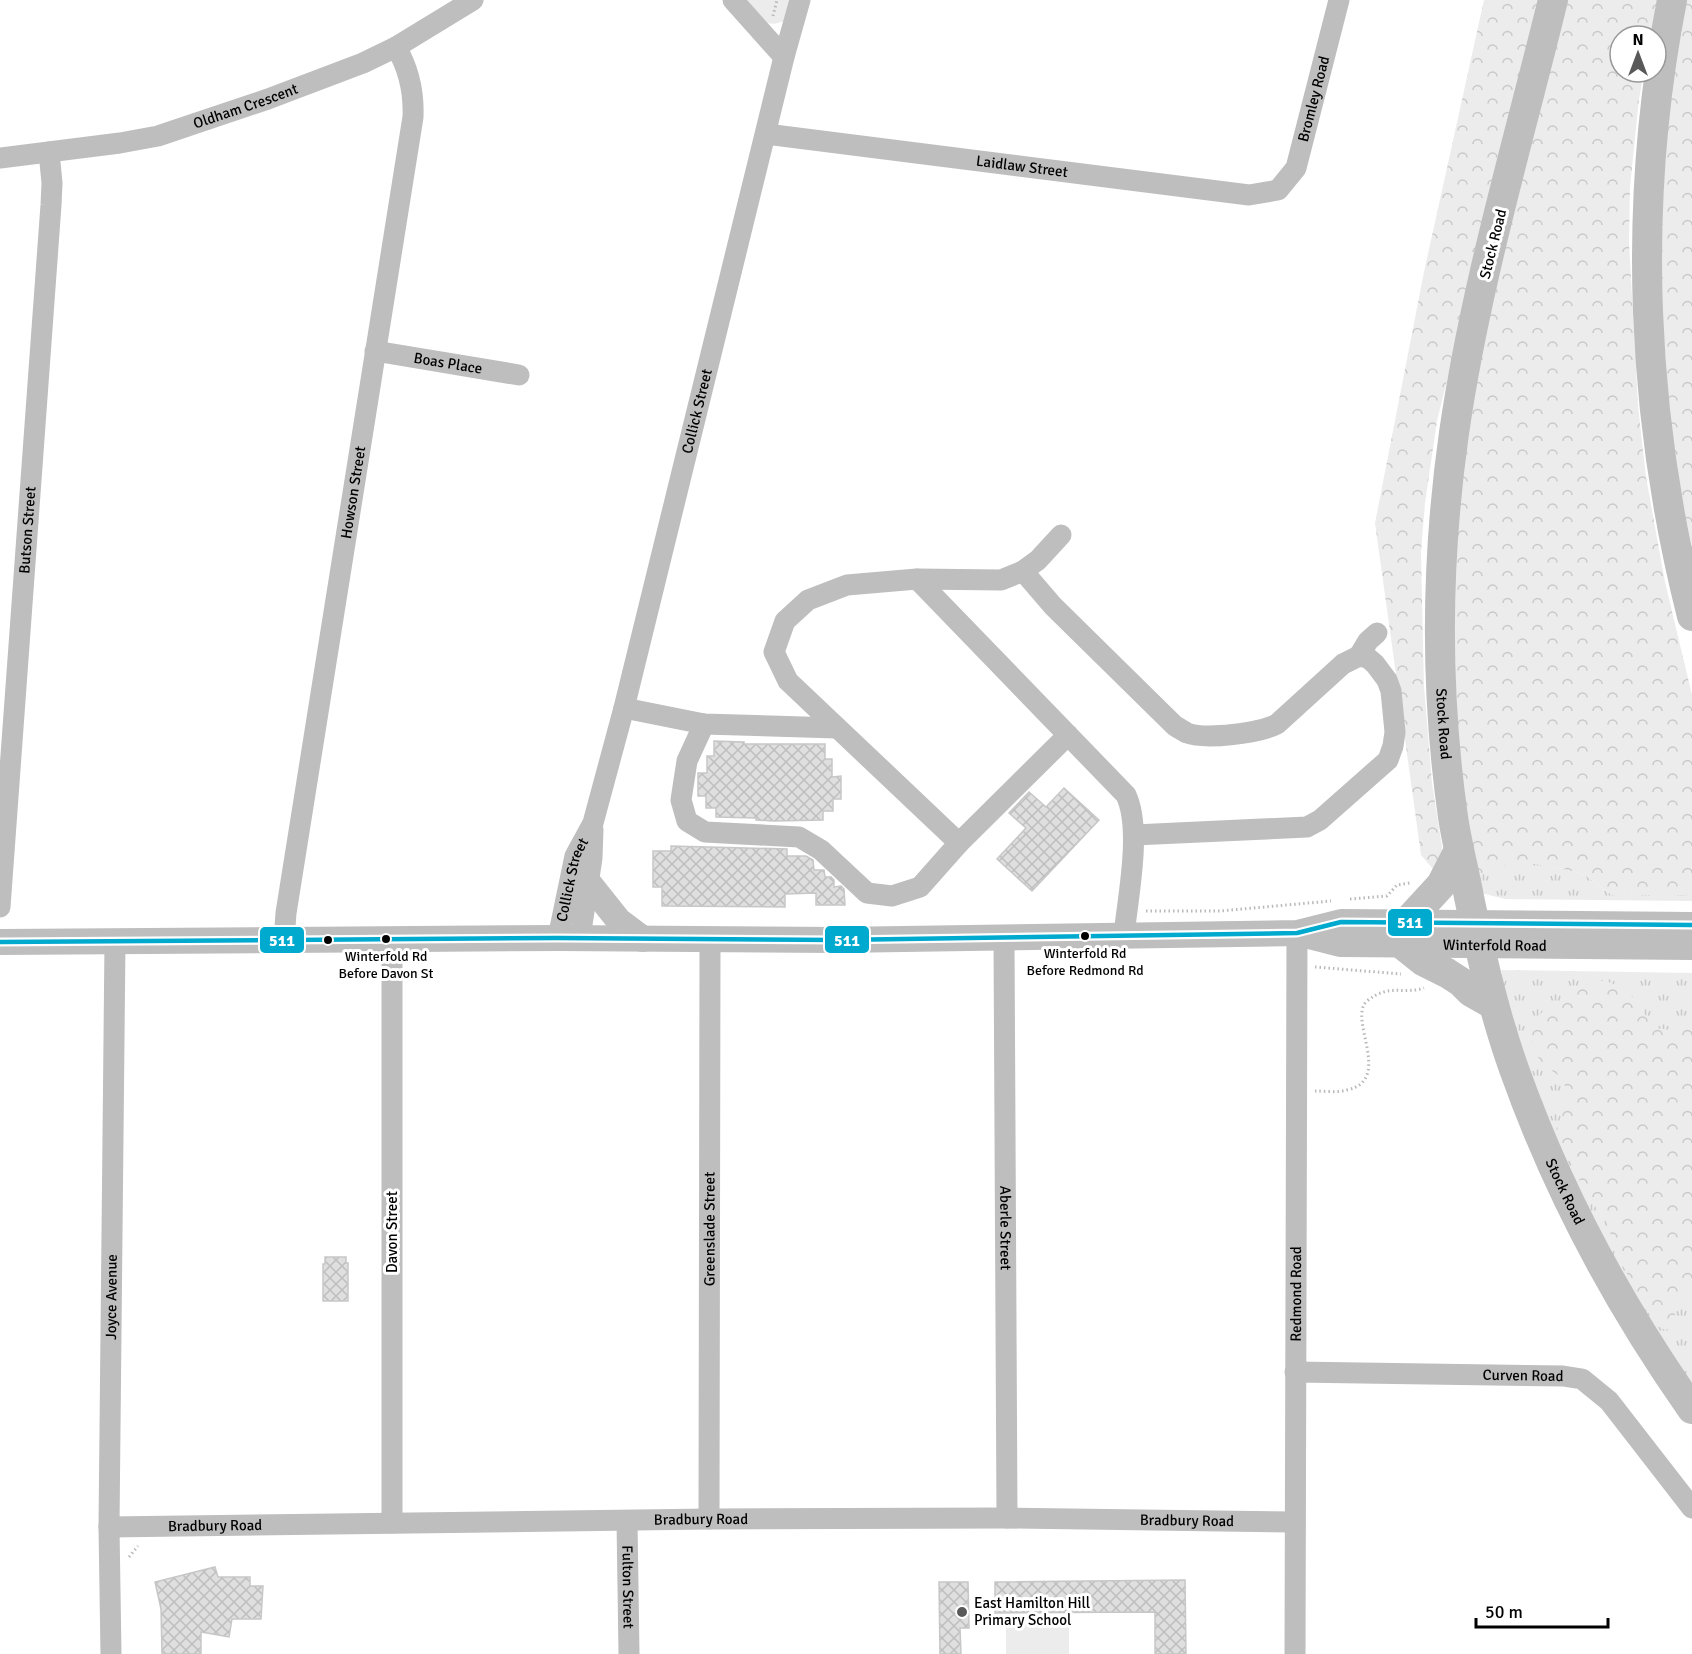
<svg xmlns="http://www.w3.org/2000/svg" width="1692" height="1654" viewBox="0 0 1692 1654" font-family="Signika,sans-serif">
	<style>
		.grass { fill: url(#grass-tufts) }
		.forest { fill: url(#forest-crowns) }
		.green { fill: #ececec }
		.building { fill: url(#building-cross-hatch); stroke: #c7c7c7; stroke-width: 1.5 }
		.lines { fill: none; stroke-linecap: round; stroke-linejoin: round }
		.path { stroke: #b9b9b9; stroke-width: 3; stroke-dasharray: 1.5 3; stroke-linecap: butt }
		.minor { stroke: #bebebe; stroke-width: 21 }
		.major { stroke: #bebebe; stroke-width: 26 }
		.highway { stroke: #bebebe; stroke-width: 30 }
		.bus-1-casing { stroke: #fff; stroke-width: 9 }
		.bus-1 { stroke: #00a9ce; stroke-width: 4.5 }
		.bus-dot { fill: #000; stroke: #fff; stroke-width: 2 }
		.poi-dot { fill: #595959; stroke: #fff; stroke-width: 2 }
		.labels { text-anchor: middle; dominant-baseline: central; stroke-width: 6; stroke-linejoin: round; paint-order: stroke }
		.bus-label { font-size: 14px; fill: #000; stroke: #fff }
		.street-label { font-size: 15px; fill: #000; stroke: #fff }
		.poi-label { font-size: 15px; fill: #000; stroke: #fff; text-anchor: start }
		.line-badge { stroke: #fff; stroke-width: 2 }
		.badge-label { font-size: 16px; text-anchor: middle; font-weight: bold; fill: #fff }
	</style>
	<defs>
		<pattern id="grass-tufts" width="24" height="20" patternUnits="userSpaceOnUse" patternTransform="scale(1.5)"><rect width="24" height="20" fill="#ececec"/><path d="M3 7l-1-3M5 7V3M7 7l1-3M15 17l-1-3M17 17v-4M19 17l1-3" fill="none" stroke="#c9c9c9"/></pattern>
		<pattern id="forest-crowns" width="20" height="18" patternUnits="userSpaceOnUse" patternTransform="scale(1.5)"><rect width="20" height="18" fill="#ececec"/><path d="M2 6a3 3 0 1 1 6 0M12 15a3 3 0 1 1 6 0" fill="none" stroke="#c9c9c9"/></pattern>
		<pattern id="building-cross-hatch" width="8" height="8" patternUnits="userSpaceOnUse" patternTransform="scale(1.5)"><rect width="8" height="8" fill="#dfdfdf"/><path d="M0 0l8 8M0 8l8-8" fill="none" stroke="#bebebe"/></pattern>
	</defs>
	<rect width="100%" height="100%" fill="#fff"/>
	<!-- grass -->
	<g class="grass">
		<polygon points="1518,860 1568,870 1585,875 1612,895 1692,895 1692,901 1505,899 1481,893 1476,875"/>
		<path d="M1501 970 1692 973V1387C1630 1294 1578 1196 1536 1092 1520 1055 1511 1013 1499 975L1502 974Z"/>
	</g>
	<!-- forest -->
	<g class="forest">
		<polygon points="1484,0 1541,0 1437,421 1425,503 1421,552 1424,686 1432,783 1442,847 1442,863 1433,869 1421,855 1375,523 1424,272"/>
		<polygon points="1566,0 1658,0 1651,36 1620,36 1620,72 1644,72 1639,99 1630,187 1629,242 1638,406 1646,477 1665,582 1692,695 1692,895 1612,895 1585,875 1568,870 1518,861 1476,875 1468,838 1450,656 1456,512 1484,323"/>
		<polygon points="1684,0 1692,0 1692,562 1679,499 1663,375 1660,242 1669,105"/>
		<path d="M1604 980 1627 990 1655 1028 1671 1030 1692 1024V1283L1680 1303 1670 1327 1666 1330 1656 1326 1618 1257 1607 1223 1585 1192 1556 1130C1560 1118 1569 1103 1566 1090 1563 1072 1546 1071 1538 1057 1521 1027 1542 1002 1572 998L1585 982Z"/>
	</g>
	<!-- green -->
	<g class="green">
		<path d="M744 0H792L786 20C764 31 757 15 744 0Z"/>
		<rect x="1006" y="1619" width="63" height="35"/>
	</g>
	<!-- building -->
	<g class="building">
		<polygon points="714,741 744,742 744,744 825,744 825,759 832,759 832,777 841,776 841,799 833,799 833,811 823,811 823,820 774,821 756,820 756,818 716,817 716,808 706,808 706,796 698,796 698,773 707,773 707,756 714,756"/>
		<polygon points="1064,788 1099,820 1032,891 997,859 1026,828 1009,813 1029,792 1046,807"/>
		<polygon points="671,846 787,849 787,856 806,856 813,860 814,870 824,870 825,877 831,877 834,880 834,887 841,886 844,889 845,905 816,905 816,893 785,894 785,907 662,906 662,887 653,887 653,851 671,851"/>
		<polygon points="325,1257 346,1257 346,1263 348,1263 348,1301 323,1301 323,1264 325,1264"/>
		<polygon points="215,1567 218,1577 250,1577 250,1586 263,1586 261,1619 232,1619 229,1637 201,1632 201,1654 162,1654 161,1609 155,1582"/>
		<polygon points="1185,1580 1186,1654 1155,1654 1155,1612 995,1613 995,1582"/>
		<polygon points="939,1582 968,1582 969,1628 960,1628 961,1654 940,1654"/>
	</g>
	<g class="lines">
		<!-- path -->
		<g class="path">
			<polyline points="773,16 777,0"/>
			<polyline points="1350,899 1387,896 1397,885 1410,883"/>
			<polyline points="1146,911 1220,911 1331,901"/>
			<polyline points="1315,967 1401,974"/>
			<path d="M1315 1091C1325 1091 1337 1093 1347 1090 1394 1080 1347 1018 1367 1001 1389 983 1404 995 1424 988"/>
			<polyline points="129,1557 138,1546"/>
		</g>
		<!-- minor -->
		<g class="minor">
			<polyline points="733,0 784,57"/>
			<path id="s1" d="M766 134 1249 195 1278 190 1296 168 1339 0"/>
			<path id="s2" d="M0 158 120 143 158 136 268 99 363 63 396 47 473 0"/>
			<path id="s3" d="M375 351 519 375"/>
			<path d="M1023 571 1053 606 1175 726C1179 728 1183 731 1187 733 1206 740 1260 733 1277 724L1343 664 1359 656 1368 658 1375 664 1387 680 1391 691 1395 732 1393 746 1388 760 1320 820 1307 827 1134 835"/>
			<path d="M917 579 1126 795C1142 829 1128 896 1124 935"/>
			<polyline points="1359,656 1368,641 1377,633"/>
			<polyline points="624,708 704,724 837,728"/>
			<polyline points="704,724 687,761 681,800 687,821 705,832 799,837 821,850 867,893 892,896 920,887 959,843 1068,735"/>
			<polyline points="959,843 788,681 774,652 785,621 808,600 847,585 917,579 1001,580 1023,571 1038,560 1061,535"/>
			<path id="s4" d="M0 907 51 205 52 183 49 152"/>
			<path id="s5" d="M558 938 575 856 593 823 624 708 784 57 800 0"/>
			<polyline points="580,938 592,858 593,829"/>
			<path id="s6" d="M1004 938 1007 1518"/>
			<polyline points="392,940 392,1523"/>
			<path id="s7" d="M284 941 286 913 413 117C414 92 409 69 396 47"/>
			<path id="s8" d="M1295 1372 1563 1376 1582 1379 1609 1401 1692 1508"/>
			<path id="s9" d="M709 1519 710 940"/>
			<path id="s10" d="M627 1521 629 1654"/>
			<path id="s11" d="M109 1527 709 1519 1007 1518 1295 1522"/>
			<path id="s12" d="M111 1654 109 1527 115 941"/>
			<path id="s13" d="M1295 1654 1297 933"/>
		</g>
		<!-- major -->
		<g class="major">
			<polyline points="588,882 619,921 643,939"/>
			<path id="s14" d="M1301 934 1340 944 1692 947"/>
			<polyline points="0,942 558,938 838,940 1297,933 1341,922 1692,925"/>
		</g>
		<!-- highway -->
		<g class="highway">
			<path id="s15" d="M1553 0C1518 143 1475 287 1454 433 1436 560 1435 690 1453 817 1457 844 1464 870 1469 897 1481 955 1494 1013 1514 1069 1557 1190 1618 1304 1692 1409"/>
			<path d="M1672 0C1632 204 1641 415 1692 616"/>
			<polyline points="1407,922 1441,885 1459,850"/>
			<polyline points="1403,945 1423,961 1447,973 1461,982 1471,992 1494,1005"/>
		</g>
		<defs>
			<polyline id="bus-1" points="0,942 558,938 838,940 1297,933 1341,922 1692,925"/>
		</defs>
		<!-- bus-1 casing -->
		<use href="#bus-1" class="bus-1-casing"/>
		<!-- bus-1 -->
		<use href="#bus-1" class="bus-1"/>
	</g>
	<!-- markers -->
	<g class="bus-dot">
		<circle cx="1085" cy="936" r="5"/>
		<circle cx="386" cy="939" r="5"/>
		<circle cx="328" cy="940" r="5"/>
	</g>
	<circle class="poi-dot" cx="962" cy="1612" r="6"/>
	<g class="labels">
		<!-- bus labels -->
		<g class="bus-label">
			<text x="1085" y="953">Winterfold Rd<tspan x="1085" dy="17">Before Redmond Rd</tspan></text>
			<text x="386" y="956">Winterfold Rd<tspan x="386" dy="17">Before Davon St</tspan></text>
		</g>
		<!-- street labels -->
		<g class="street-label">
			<text stroke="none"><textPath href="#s1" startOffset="616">Bromley Road</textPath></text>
			<text stroke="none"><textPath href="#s2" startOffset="252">Oldham Crescent</textPath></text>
			<text stroke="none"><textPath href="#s1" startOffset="258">Laidlaw Street</textPath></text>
			<text transform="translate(1493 244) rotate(-76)">Stock Road</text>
			<text stroke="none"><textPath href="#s3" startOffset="74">Boas Place</textPath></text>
			<text stroke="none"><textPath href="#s5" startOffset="546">Collick Street</textPath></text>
			<text stroke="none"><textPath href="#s7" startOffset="454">Howson Street</textPath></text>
			<text stroke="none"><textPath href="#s4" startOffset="378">Butson Street</textPath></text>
			<text stroke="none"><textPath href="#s15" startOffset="736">Stock Road</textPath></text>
			<text stroke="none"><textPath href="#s5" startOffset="60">Collick Street</textPath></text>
			<text stroke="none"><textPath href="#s14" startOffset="195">Winterfold Road</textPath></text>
			<text stroke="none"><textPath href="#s15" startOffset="1222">Stock Road</textPath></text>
			<text stroke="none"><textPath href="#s6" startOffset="290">Aberle Street</textPath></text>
			<text stroke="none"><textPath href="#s9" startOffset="290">Greenslade Street</textPath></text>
			<text transform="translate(392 1232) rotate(-90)">Davon Street</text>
			<text stroke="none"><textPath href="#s13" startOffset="360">Redmond Road</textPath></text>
			<text stroke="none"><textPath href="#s12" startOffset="357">Joyce Avenue</textPath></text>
			<text stroke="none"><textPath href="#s8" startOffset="228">Curven Road</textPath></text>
			<text stroke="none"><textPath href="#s11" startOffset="592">Bradbury Road</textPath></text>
			<text stroke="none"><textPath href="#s11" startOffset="1078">Bradbury Road</textPath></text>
			<text stroke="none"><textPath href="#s11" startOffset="106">Bradbury Road</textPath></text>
			<text stroke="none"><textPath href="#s10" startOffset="66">Fulton Street</textPath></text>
		</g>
		<!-- poi labels -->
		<g class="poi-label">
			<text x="974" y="1603">East Hamilton Hill<tspan x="974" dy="17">Primary School</tspan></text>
		</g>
	</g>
	<g class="line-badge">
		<rect x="1387" y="908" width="46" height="29" rx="6" fill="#00a9ce"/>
		<rect x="824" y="925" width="46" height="29" rx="6" fill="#00a9ce"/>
		<rect x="259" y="926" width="46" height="28" rx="6" fill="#00a9ce"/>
	</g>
	<g class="badge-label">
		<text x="1410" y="928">511</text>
		<text x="847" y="946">511</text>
		<text x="282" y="946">511</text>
	</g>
	<!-- north arrow -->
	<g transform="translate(1638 54)"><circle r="28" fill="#ffffff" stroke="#999999" stroke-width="1.5"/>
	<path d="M0-4.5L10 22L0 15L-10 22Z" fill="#595959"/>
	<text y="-9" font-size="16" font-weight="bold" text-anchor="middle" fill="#000000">N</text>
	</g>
	<!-- scale -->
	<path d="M1476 1618v9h132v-9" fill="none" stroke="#000000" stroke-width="3"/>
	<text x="1485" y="1618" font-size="18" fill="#000000" stroke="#ffffff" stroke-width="4.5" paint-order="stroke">50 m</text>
</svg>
